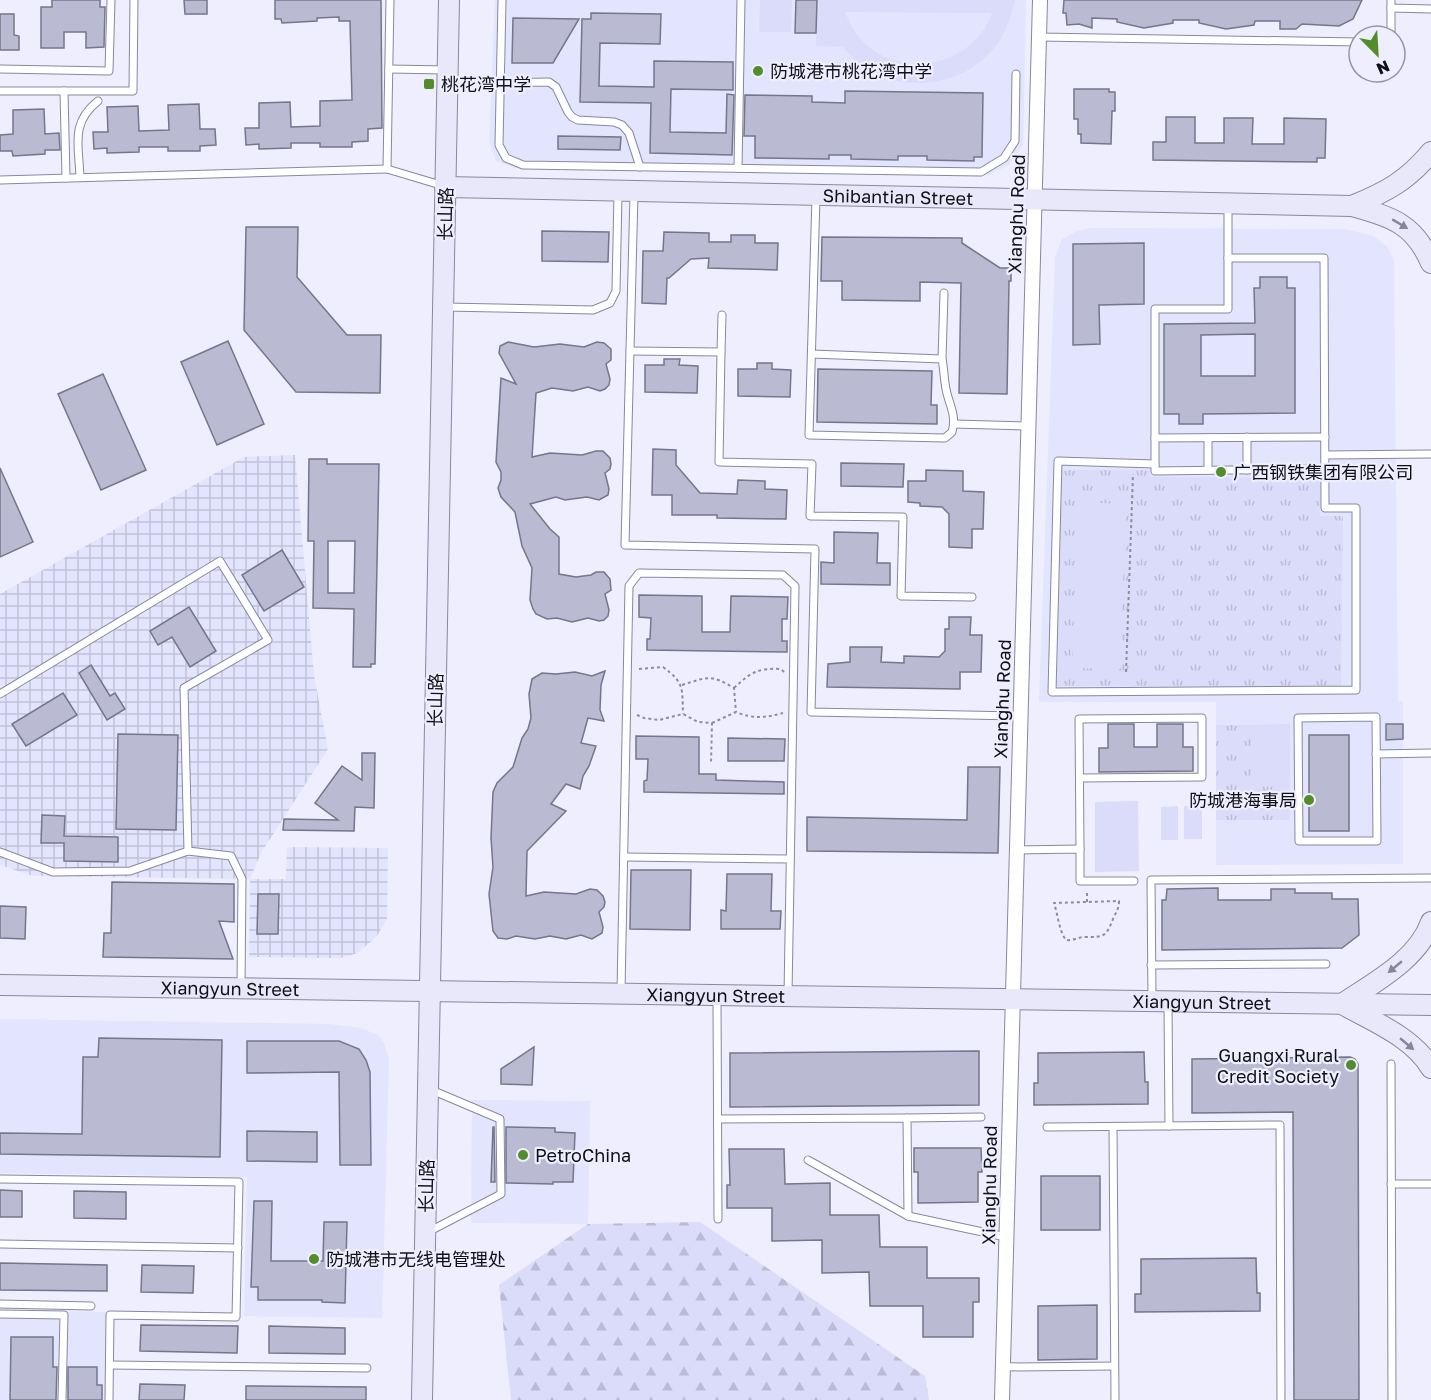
<svg xmlns="http://www.w3.org/2000/svg" width="1431" height="1400" viewBox="0 0 1431 1400" font-family="'Golos Text','Noto Sans SC',sans-serif">
	<style>
		.built { fill: #e3e4fe }
		.industrial { fill: url(#industrial-grid) }
		.grass { fill: url(#grass-tufts) }
		.forest { fill: url(#forest-firs) }
		.garden { fill: #dbdbfa; fill-rule: evenodd }
		.building { fill: #babad3; stroke: #75758b; stroke-width: 1.5; fill-rule: evenodd }
		.lines { fill: none; stroke-linecap: round; stroke-linejoin: round }
		.lane-casing { stroke: #87889f; stroke-width: 9 }
		.street-casing { stroke: #87889f; stroke-width: 16 }
		.secondary-casing { stroke: #87889f; stroke-width: 22 }
		.path { stroke: #8d8d9a; stroke-width: 2; stroke-dasharray: 3 3; stroke-linecap: butt }
		.lane { stroke: #fff; stroke-width: 7 }
		.street { stroke: #fff; stroke-width: 14 }
		.secondary { stroke: #e8e8fa; stroke-width: 20 }
		.oneway { fill: #868694 }
		.poi-dot { fill: #528d2a; stroke: #eeeefe; stroke-width: 2 }
		.labels { text-anchor: middle; dominant-baseline: central; stroke-width: 4.5; stroke-linejoin: round; paint-order: stroke }
		.poi-label { font-size: 18px; fill: #0f0f17; stroke: #eeeefe; text-anchor: start }
		.street-label { font-size: 18px; fill: #0f0f17; stroke: #eeeefe }
	</style>
	<defs>
		<pattern id="industrial-grid" width="8" height="8" patternUnits="userSpaceOnUse" patternTransform="scale(1.5)"><rect width="8" height="8" fill="#e3e4fe"/><path d="M0 4h8M4 0v8" fill="none" stroke="#c2c2d9"/></pattern>
		<pattern id="grass-tufts" width="24" height="20" patternUnits="userSpaceOnUse" patternTransform="scale(1.5)"><rect width="24" height="20" fill="#dbdbfa"/><path d="M3 7l-1-3M5 7V3M7 7l1-3M15 17l-1-3M17 17v-4M19 17l1-3" fill="none" stroke="#bbbbd6"/></pattern>
		<pattern id="forest-firs" width="22" height="20" patternUnits="userSpaceOnUse" patternTransform="scale(1.5)"><rect width="22" height="20" fill="#dbdbfa"/><path d="M5 1l3.5 6h-7zM16 11l3.5 6h-7z" fill="#bbbbd6"/></pattern>
	</defs>
	<rect width="100%" height="100%" fill="#eeeefe"/>
	<!-- built -->
	<g class="built">
		<polygon points="495,0 1026,0 1023,145 1009,165 988,175 515,168 496,161 489,142"/>
		<polygon points="1092,228 1345,229 1373,236 1387,246 1394,261 1398,701 1403,701 1403,864 1216,865 1216,702 1039,702 1055,258 1062,239 1077,231"/>
		<polygon points="0,1019 328,1024 361,1028 378,1035 384,1043 389,1058 382,1318 244,1316 247,1177 0,1173"/>
		<polygon points="472,1100 590,1101 588,1224 471,1223"/>
		<polygon points="0,1310 108,1312 106,1400 0,1400"/>
	</g>
	<!-- industrial -->
	<polygon class="industrial" points="295,455 314,675 328,749 261,853 250,879 286,879 287,847 388,848 387,919 377,936 358,953 340,958 249,957 250,879 33,876 0,865 0,594 244,457"/>
	<!-- grass -->
	<g class="grass">
		<polygon points="1062,470 1150,470 1150,477 1321,478 1320,516 1343,516 1341,687 1057,686"/>
		<polygon points="1216,725 1252,725 1252,786 1290,786 1290,820 1216,820"/>
	</g>
	<!-- forest -->
	<polygon class="forest" points="700,1222 925,1376 929,1400 511,1400 499,1285 588,1224"/>
	<!-- garden -->
	<g class="garden">
		<polygon points="760,0 792,0 791,32 759,32"/>
		<path d="M817 0H1015C1011 15 1007 30 998 43 970 83 913 94 870 71 859 65 851 56 843 47L816 46ZM845 12 991 13 992 14C987 24 982 34 974 41 943 73 887 72 858 36 852 29 849 21 845 12Z"/>
		<polygon points="1078,502 1126,504 1120,669 1072,668"/>
		<polygon points="1290,724 1290,786 1252,787 1252,725"/>
		<polygon points="1138,801 1139,871 1095,872 1095,802"/>
		<polygon points="1178,806 1178,840 1161,840 1161,807"/>
		<rect x="1184" y="806" width="18" height="33"/>
	</g>
	<!-- building -->
	<g class="building">
		<polygon points="52,0 100,0 100,7 105,7 104,47 86,48 86,32 64,32 64,48 41,48 41,7 52,7"/>
		<polygon points="184,0 207,0 207,14 185,14"/>
		<polygon points="275,0 381,0 382,128 368,129 368,141 352,142 352,147 320,147 320,143 291,143 291,148 259,149 259,144 246,145 245,128 259,128 259,103 290,102 291,127 320,126 320,101 352,100 350,21 339,21 339,17 317,18 317,21 282,23 281,19 275,19"/>
		<polygon points="796,0 817,0 816,33 795,33"/>
		<polygon points="1064,0 1362,0 1353,19 1339,26 1302,24 1296,29 1280,29 1280,21 1255,21 1254,25 1226,29 1199,23 1199,20 1173,20 1173,23 1144,28 1117,22 1117,19 1092,18 1092,28 1079,24 1067,25 1066,13 1063,13"/>
		<polygon points="591,13 661,14 660,44 600,43 599,86 654,87 654,61 733,62 733,90 671,89 670,132 726,133 727,94 734,95 732,155 650,153 651,103 580,102 582,19 591,19"/>
		<polygon points="0,14 14,14 14,35 19,36 19,50 0,50"/>
		<polygon points="513,18 579,19 553,63 512,63"/>
		<polygon points="1074,89 1109,89 1109,92 1115,92 1115,111 1112,111 1111,144 1081,143 1081,134 1078,134 1078,119 1074,119"/>
		<polygon points="845,91 983,93 982,157 974,157 974,161 927,160 927,156 898,156 898,160 851,159 851,155 829,155 829,159 755,158 755,136 744,136 745,95 812,96 812,102 845,103"/>
		<polygon points="199,104 200,129 215,129 216,145 200,146 200,151 168,151 168,147 139,147 139,152 107,153 107,148 94,149 93,132 108,132 107,107 138,106 139,131 169,130 168,105"/>
		<polygon points="44,109 45,134 59,133 60,150 45,150 45,154 13,156 12,151 0,151 0,135 13,134 13,110"/>
		<polygon points="1166,117 1195,117 1195,143 1224,143 1224,118 1253,118 1252,144 1284,144 1284,118 1326,119 1325,158 1317,158 1317,162 1153,160 1153,142 1166,142"/>
		<polygon points="558,136 621,137 620,150 558,149"/>
		<polygon points="246,227 298,227 297,277 347,335 381,335 380,393 296,392 244,330"/>
		<polygon points="542,231 609,232 608,262 542,261"/>
		<polygon points="664,232 709,233 709,242 731,242 731,235 755,235 755,243 778,243 777,270 708,268 709,258 691,259 669,278 667,278 666,304 642,303 643,251 663,251"/>
		<polygon points="822,237 962,238 962,243 1000,268 1011,268 1011,281 1009,281 1007,394 959,393 961,283 920,282 920,301 842,300 842,281 821,281"/>
		<polygon points="1144,243 1144,304 1099,305 1100,344 1073,345 1073,244"/>
		<path d="M1260 277H1287V288H1295V413L1203 414V424H1179V414H1164V324L1255 323 1254 288H1260ZM1255 334V376H1201V335Z"/>
		<polygon points="228,341 264,424 217,445 181,362"/>
		<polygon points="508,342 534,347 560,344 584,347 597,342 604,343 611,349 611,360 606,364 610,379 609,385 605,389 600,391 588,387 573,391 552,388 536,393 532,457 550,453 582,455 596,451 603,451 610,458 611,464 610,469 605,473 609,489 608,495 599,500 587,497 565,500 556,497 530,504 550,529 559,537 559,574 576,577 591,575 596,572 604,572 610,579 611,590 605,594 609,610 608,616 604,620 599,621 588,618 572,622 557,618 547,619 536,614 533,609 530,600 532,568 522,546 515,512 501,497 498,488 501,480 501,472 496,462 501,378 516,384 499,353 500,346"/>
		<polygon points="664,359 680,359 679,365 698,366 697,393 645,392 645,365 664,365"/>
		<polygon points="757,363 772,363 772,369 791,370 790,397 738,396 738,369 757,369"/>
		<polygon points="818,369 932,371 931,405 937,405 937,424 817,422"/>
		<polygon points="103,374 146,470 101,490 58,394"/>
		<polygon points="653,449 676,450 676,465 700,493 737,494 738,480 765,481 765,489 787,490 786,519 717,518 717,515 672,515 672,495 652,495"/>
		<path d="M309 459H327V464H379L375 664H371V667H353L354 609 313 608 314 541H308ZM328 541H355L354 593H328Z"/>
		<polygon points="841,463 904,464 903,487 841,486"/>
		<polygon points="0,468 33,542 0,557"/>
		<polygon points="926,470 963,471 963,491 984,492 983,529 972,529 972,548 949,547 949,514 942,507 920,506 920,503 908,502 908,481 926,481"/>
		<polygon points="834,532 878,533 877,563 890,563 890,585 821,584 821,562 834,563"/>
		<polygon points="282,550 304,587 264,611 242,575"/>
		<polygon points="639,595 702,596 702,632 730,632 731,596 788,597 787,619 782,619 782,641 787,641 787,652 647,650 647,639 650,639 651,618 639,617"/>
		<polygon points="189,607 216,651 190,667 172,637 158,645 150,631"/>
		<polygon points="949,617 971,617 970,635 982,635 981,672 960,672 960,689 827,687 828,664 850,662 850,647 882,647 881,662 904,663 904,656 939,657 945,651 945,629 949,629"/>
		<polygon points="91,665 110,696 115,693 125,709 107,720 79,673"/>
		<polygon points="605,671 601,685 600,710 604,721 588,718 581,743 596,746 589,766 583,776 580,789 566,784 551,804 566,811 527,851 526,896 544,892 576,894 590,889 597,890 603,896 605,902 604,907 599,912 603,927 602,933 592,939 581,935 566,939 550,936 535,939 516,936 507,939 498,938 493,931 489,894 493,867 491,838 493,792 497,783 513,767 522,738 528,729 531,718 529,694 532,679 542,673 556,674 575,672 592,676"/>
		<polygon points="63,693 77,715 26,746 12,724"/>
		<polygon points="1108,724 1134,724 1134,747 1157,747 1157,724 1183,724 1183,747 1193,747 1193,771 1099,772 1099,748 1108,748"/>
		<polygon points="1386,724 1403,724 1403,739 1386,740"/>
		<polygon points="118,734 178,735 176,830 116,829"/>
		<rect x="1309" y="735" width="40" height="96"/>
		<polygon points="636,736 699,737 699,774 716,774 716,780 784,782 784,794 644,792 644,781 647,780 648,759 636,759"/>
		<polygon points="728,738 785,739 784,761 728,761"/>
		<polygon points="362,753 375,753 374,808 355,807 354,831 283,830 284,819 338,820 315,803 342,766 362,780"/>
		<polygon points="968,767 1000,767 998,853 807,851 807,817 967,820"/>
		<polygon points="42,815 65,816 64,836 118,837 118,862 64,861 64,843 41,843"/>
		<polygon points="631,870 691,870 690,930 630,929"/>
		<polygon points="727,874 772,874 771,911 781,911 780,929 721,929 721,910 726,911"/>
		<polygon points="112,882 234,884 234,922 219,921 233,959 103,957 104,933 111,933"/>
		<polygon points="1218,888 1218,900 1271,900 1271,889 1295,889 1295,893 1332,893 1332,899 1358,899 1359,935 1342,948 1162,950 1162,900 1166,900 1167,889"/>
		<polygon points="258,894 279,894 278,934 257,934"/>
		<polygon points="0,906 26,907 25,939 0,938"/>
		<polygon points="99,1038 222,1040 220,1157 0,1154 0,1133 82,1134 83,1057 98,1057"/>
		<polygon points="247,1041 339,1041 359,1049 366,1060 370,1072 371,1165 340,1165 339,1072 247,1073"/>
		<polygon points="534,1047 532,1085 501,1084 501,1069"/>
		<polygon points="979,1051 979,1105 730,1107 730,1053"/>
		<polygon points="1144,1052 1145,1082 1148,1082 1148,1104 1034,1105 1034,1083 1038,1083 1038,1053"/>
		<polygon points="1350,1057 1355,1059 1358,1064 1359,1400 1294,1400 1293,1112 1192,1113 1192,1059"/>
		<polygon points="493,1127 494,1127 495,1182 491,1182"/>
		<polygon points="506,1127 555,1128 555,1132 575,1133 573,1182 553,1182 553,1184 506,1183"/>
		<polygon points="247,1131 317,1132 317,1162 247,1161"/>
		<polygon points="914,1148 981,1148 982,1172 978,1172 978,1202 918,1203 918,1172 914,1172"/>
		<polygon points="729,1149 784,1149 785,1184 830,1183 830,1215 879,1215 880,1247 927,1247 927,1278 979,1278 979,1302 973,1302 973,1337 923,1337 923,1306 870,1306 869,1272 822,1273 822,1240 772,1241 772,1208 727,1208 727,1185 730,1185"/>
		<rect x="1041" y="1176" width="59" height="54"/>
		<polygon points="0,1190 22,1191 22,1217 0,1217"/>
		<polygon points="74,1191 126,1192 126,1219 74,1218"/>
		<polygon points="254,1201 272,1201 271,1261 323,1261 324,1222 347,1222 345,1303 322,1302 322,1300 258,1300 258,1287 251,1287"/>
		<polygon points="1256,1258 1257,1293 1260,1293 1260,1311 1135,1312 1135,1294 1141,1294 1141,1259"/>
		<polygon points="0,1263 107,1265 107,1291 0,1290"/>
		<polygon points="142,1265 194,1266 193,1293 141,1292"/>
		<polygon points="1097,1305 1097,1359 1038,1360 1038,1306"/>
		<polygon points="141,1325 238,1326 237,1353 140,1351"/>
		<polygon points="269,1326 345,1328 345,1354 269,1353"/>
		<polygon points="11,1337 53,1337 53,1367 57,1367 56,1400 10,1400"/>
		<polygon points="68,1367 97,1367 97,1385 102,1385 102,1400 68,1400"/>
		<polygon points="140,1384 185,1385 184,1400 139,1400"/>
		<polygon points="246,1386 366,1387 366,1400 246,1400"/>
	</g>
	<g class="lines">
		<defs>
			<g id="lane">
				<polyline points="390,0 387,169 444,186"/>
				<polyline points="502,0 499,145 506,158 523,165 981,172 1004,158 1015,141 1016,74"/>
				<polyline points="1391,0 1391,8 1431,9"/>
				<polyline points="1391,36 1391,8"/>
				<polyline points="1039,37 1359,42"/>
				<polyline points="0,69 109,71 111,0"/>
				<polyline points="389,69 447,70"/>
				<polyline points="500,83 549,82 556,87 568,112 572,117 578,120 614,122 622,125 629,133 640,167"/>
				<polyline points="0,91 133,91 134,0"/>
				<polyline points="64,91 66,178"/>
				<polyline points="738,168 741,0"/>
				<path d="M80 177C79 146 70 123 98 101"/>
				<polyline points="0,180 387,169"/>
				<polyline points="634,194 625,545 815,549 811,712 1020,716"/>
				<polyline points="1228,206 1228,309 1155,309 1155,471 1325,469"/>
				<polyline points="445,307 593,310 610,303 616,291 618,193"/>
				<polyline points="630,351 721,352 722,315"/>
				<polyline points="721,352 719,462 812,464 810,516 903,517 901,596 972,597"/>
				<path d="M812 354 942 359C944 369 944 379 946 389 949 405 957 415 952 432L945 438 809 435 816 197"/>
				<polyline points="942,359 944,293"/>
				<polyline points="954,424 1028,426"/>
				<polyline points="1155,438 1325,437"/>
				<polyline points="1208,438 1208,470"/>
				<polyline points="1325,455 1431,454"/>
				<polyline points="1155,464 1058,461 1052,692 1356,690 1356,508 1325,508 1324,258 1228,258"/>
				<polyline points="1247,470 1247,437"/>
				<polyline points="0,694 220,561 268,640 184,688 188,851"/>
				<polygon points="1376,717 1377,841 1299,841 1298,718"/>
				<polyline points="1376,754 1431,753"/>
				<polyline points="1080,778 1202,777 1202,718 1079,719 1080,849"/>
				<polyline points="1016,850 1080,849 1080,881 1134,881"/>
				<polyline points="0,852 53,872 130,871 188,851 231,856 242,879 241,986"/>
				<polyline points="624,857 790,859"/>
				<polyline points="1151,965 1326,964"/>
				<polyline points="621,991 629,586 639,573 783,575 795,586 788,995"/>
				<polyline points="717,998 718,1219"/>
				<polyline points="1152,999 1151,880 1431,878"/>
				<polyline points="1168,1004 1169,1126"/>
				<polyline points="1391,1064 1392,1400"/>
				<polyline points="907,1118 981,1117"/>
				<polyline points="718,1119 907,1118 908,1216"/>
				<polyline points="1047,1127 1280,1125 1281,1400"/>
				<polyline points="1113,1127 1115,1400"/>
				<polyline points="808,1160 908,1216 1006,1237"/>
				<polyline points="0,1179 239,1182 236,1317 110,1315 109,1400"/>
				<polyline points="1391,1184 1431,1184"/>
				<polyline points="428,1232 501,1194 500,1119 429,1089"/>
				<polyline points="0,1244 238,1248"/>
				<polyline points="0,1304 91,1306"/>
				<polyline points="0,1314 64,1315 62,1400"/>
				<polyline points="110,1365 367,1368"/>
				<polyline points="1003,1367 1114,1366"/>
			</g>
			<polyline id="street" points="1002,1400 1040,0"/>
			<g id="secondary">
				<path id="s1" d="M445 187 1352 206C1391 217 1414 223 1431 263"/>
				<path d="M1352 206C1386 192 1407 181 1431 152"/>
				<path d="M1431 922C1418 960 1373 983 1342 1004 1372 1021 1413 1037 1431 1068"/>
				<path id="s2" d="M0 985 1431 1005"/>
				<polyline points="422,1400 449,0"/>
			</g>
		</defs>
		<!-- lane casing -->
		<use href="#lane" class="lane-casing"/>
		<!-- street casing -->
		<use href="#street" class="street-casing"/>
		<!-- secondary casing -->
		<use href="#secondary" class="secondary-casing"/>
		<!-- path -->
		<g class="path">
			<path d="M639 669 663 667C685 683 682 689 683 714"/>
			<polyline points="1126,672 1133,474"/>
			<path d="M682 685C707 677 711 674 734 688L736 712"/>
			<path d="M734 688C751 672 758 668 781 669L784 672"/>
			<polyline points="637,715 644,718 659,720 683,714 698,722 712,723 711,763"/>
			<path d="M712 723 736 712C753 719 765 718 783 713"/>
			<path d="M1119 901C1119 909 1116 912 1113 919 1106 937 1104 937 1085 937 1078 937 1073 941 1066 940 1059 931 1058 915 1054 903Z"/>
			<polyline points="1087,902 1087,890"/>
		</g>
		<!-- lane -->
		<use href="#lane" class="lane"/>
		<!-- street -->
		<use href="#street" class="street"/>
		<!-- secondary -->
		<use href="#secondary" class="secondary"/>
	</g>
	<!-- one-way arrows -->
	<defs><path id="oneway-solid" d="M-6-.8H1V-3.2L6.5 0L1 3.2V.8H-6Z" transform="scale(1.5)"/></defs>
	<g class="oneway">
		<use href="#oneway-solid" transform="translate(1400 224) rotate(31)"/>
		<use href="#oneway-solid" transform="translate(1395 967) rotate(140)"/>
		<use href="#oneway-solid" transform="translate(1407 1044) rotate(40)"/>
	</g>
	<!-- markers -->
	<g class="poi-dot">
		<circle cx="758" cy="71" r="6"/>
		<rect x="423" y="78" width="12" height="12" rx="3"/>
		<circle cx="1221" cy="472" r="6"/>
		<circle cx="1309" cy="800" r="6"/>
		<circle cx="1351" cy="1065" r="6"/>
		<circle cx="523" cy="1155" r="6"/>
		<circle cx="314" cy="1259" r="6"/>
	</g>
	<g class="labels">
		<!-- poi labels -->
		<g class="poi-label">
			<text x="770" y="71">防城港市桃花湾中学</text>
			<text x="441" y="84">桃花湾中学</text>
			<text x="1233" y="472">广西钢铁集团有限公司</text>
			<text x="1297" y="800" text-anchor="end">防城港海事局</text>
			<text x="1339" y="1055" text-anchor="end">Guangxi Rural<tspan x="1339" dy="21">Credit Society</tspan></text>
			<text x="535" y="1155">PetroChina</text>
			<text x="326" y="1259">防城港市无线电管理处</text>
		</g>
		<!-- street labels -->
		<g class="street-label">
			<text stroke="none"><textPath href="#s1" startOffset="453">Shibantian Street</textPath></text>
			<text transform="translate(445 214) rotate(-89)">长山路</text>
			<text transform="translate(1016 214) rotate(-88)">Xianghu Road</text>
			<text transform="translate(1002 699) rotate(-88)">Xianghu Road</text>
			<text transform="translate(435 700) rotate(-89)">长山路</text>
			<text stroke="none"><textPath href="#s2" startOffset="230">Xiangyun Street</textPath></text>
			<text stroke="none"><textPath href="#s2" startOffset="716">Xiangyun Street</textPath></text>
			<text stroke="none"><textPath href="#s2" startOffset="1202">Xiangyun Street</textPath></text>
			<text transform="translate(989 1185) rotate(-89)">Xianghu Road</text>
			<text transform="translate(426 1186) rotate(-89)">长山路</text>
		</g>
	</g>
	<!-- north arrow -->
	<g transform="translate(1377 54) rotate(156)"><circle r="28" fill="#eeeefe" stroke="#9595a2" stroke-width="1.5"/>
	<path d="M0-4.5L10 22L0 15L-10 22Z" fill="#528d2a"/>
	<text y="-9" font-size="16" font-weight="bold" text-anchor="middle" fill="#0f0f17">N</text>
	</g>
</svg>
